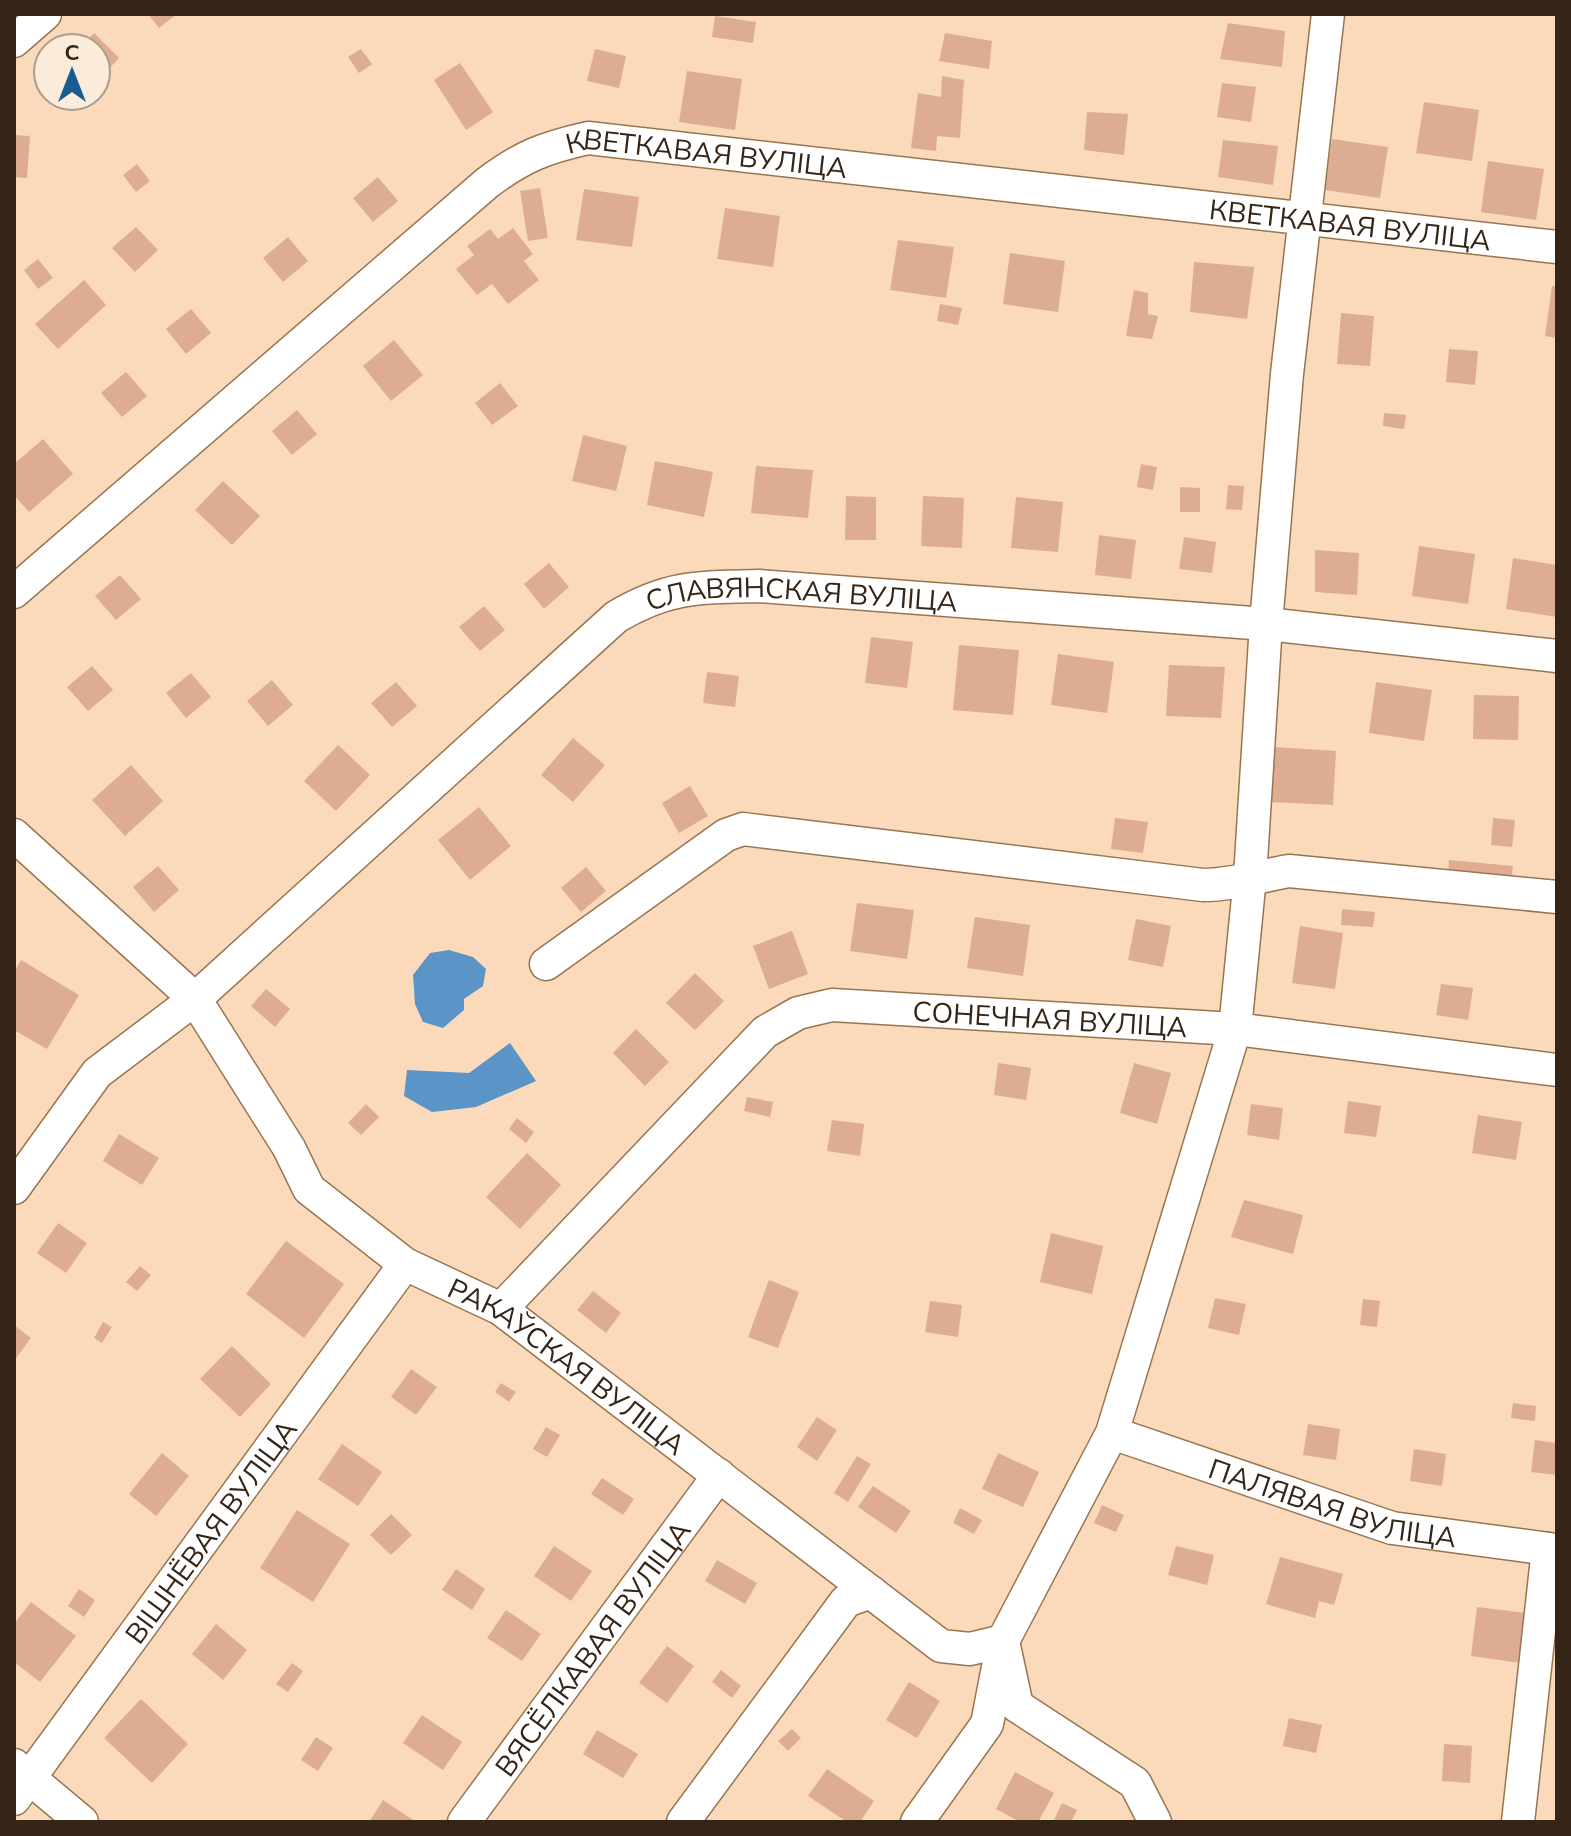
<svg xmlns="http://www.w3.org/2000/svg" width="1571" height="1836" viewBox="0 0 1571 1836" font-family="Mulish,sans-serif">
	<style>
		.water { fill: #5b94c7 }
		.building { fill: #deac93 }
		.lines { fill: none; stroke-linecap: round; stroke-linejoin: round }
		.minor-casing { stroke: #997550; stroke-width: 35 }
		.minor { stroke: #fff; stroke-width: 32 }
		.labels { text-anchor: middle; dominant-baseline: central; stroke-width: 7; stroke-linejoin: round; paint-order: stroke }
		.street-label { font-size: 28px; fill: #342516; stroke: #fbebdb }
	</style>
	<rect width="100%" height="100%" fill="#fadaba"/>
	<!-- water -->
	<g class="water">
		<polygon points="449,950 473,957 486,969 483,986 464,999 464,1010 443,1028 423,1022 415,1004 413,975 430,953"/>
		<polygon points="510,1043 536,1081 476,1107 432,1112 404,1096 407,1070 469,1073"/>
	</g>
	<!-- building -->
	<g class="building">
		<polygon points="148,14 177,14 159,28"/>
		<polygon points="715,16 756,22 753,43 712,37"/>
		<polygon points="1228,23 1285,31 1282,67 1220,59"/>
		<polygon points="94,33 119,58 96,82 96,48 79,48"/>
		<polygon points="945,33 992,41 989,69 939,61"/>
		<polygon points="361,49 372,64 359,73 348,57"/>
		<polygon points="595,49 626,56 619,88 587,81"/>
		<polygon points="460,63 493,112 466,130 434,80"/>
		<polygon points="687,71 742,79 735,130 679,122"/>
		<polygon points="942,76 964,80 960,138 937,136 936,151 911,148 918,93 941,97"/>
		<polygon points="1222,83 1256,87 1251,122 1217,117"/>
		<polygon points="1424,102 1479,110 1472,161 1416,153"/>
		<polygon points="1087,112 1128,114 1124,155 1084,150"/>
		<polygon points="14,135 30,136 27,178 14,177"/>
		<polygon points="1332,139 1388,147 1380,198 1325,190"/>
		<polygon points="1223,140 1278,146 1273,185 1218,177"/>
		<polygon points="1488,161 1544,169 1536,220 1481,212"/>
		<polygon points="137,164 150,181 136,192 123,175"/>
		<polygon points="378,177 398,201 373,222 353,198"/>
		<polygon points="540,188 548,238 528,241 520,191"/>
		<polygon points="584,189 639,197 632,247 576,240"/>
		<polygon points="725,208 780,216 773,267 717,259"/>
		<polygon points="136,227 158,250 135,272 112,248"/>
		<polygon points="513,228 533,254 524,261 539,280 508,304 492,284 477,295 456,269 474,255 467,246 490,229 498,239"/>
		<polygon points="288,237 308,261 283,282 263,258"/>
		<polygon points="898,240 954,247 946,298 890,290"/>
		<polygon points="1010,253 1065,261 1058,312 1003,304"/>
		<polygon points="38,259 53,278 38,289 24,270"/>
		<polygon points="1194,262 1254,267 1247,319 1190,312"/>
		<polygon points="84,280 106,305 58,349 35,324"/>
		<polygon points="1552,286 1557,286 1557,338 1545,336"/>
		<polygon points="1134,290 1148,293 1148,314 1158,316 1152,339 1126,336"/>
		<polygon points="940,304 962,308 958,325 937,321"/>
		<polygon points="191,309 211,333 186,354 166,329"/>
		<polygon points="1341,313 1374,316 1370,366 1337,364"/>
		<polygon points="394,340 423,375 391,401 363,366"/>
		<polygon points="1449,349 1478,351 1475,385 1446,382"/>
		<polygon points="126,372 147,396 122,417 101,393"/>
		<polygon points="500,383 518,406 492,425 475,403"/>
		<polygon points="297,410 317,434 292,455 272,431"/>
		<polygon points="1384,413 1406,415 1404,429 1383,426"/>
		<polygon points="583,435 627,446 616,491 572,481"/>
		<polygon points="43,439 73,474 29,512 14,495 14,464"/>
		<polygon points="655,461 713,472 704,517 647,505"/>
		<polygon points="1141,464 1157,467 1153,490 1137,487"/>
		<polygon points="756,466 813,470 808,518 751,513"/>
		<polygon points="223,481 260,516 232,545 195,510"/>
		<polygon points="1228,485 1244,486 1242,510 1226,509"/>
		<polygon points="1180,487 1200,488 1200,512 1180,512"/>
		<polygon points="846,496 876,497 876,540 845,540"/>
		<polygon points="923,496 964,498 962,548 921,546"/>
		<polygon points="1016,497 1063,502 1058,552 1011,548"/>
		<polygon points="1099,535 1136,540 1131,579 1095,575"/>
		<polygon points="1184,537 1216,542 1212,573 1179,569"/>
		<polygon points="1419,546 1475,554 1468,604 1412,596"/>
		<polygon points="1315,550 1359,553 1357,595 1315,592"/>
		<polygon points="1513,558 1557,565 1557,617 1506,609"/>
		<polygon points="549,563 569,587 544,609 524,584"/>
		<polygon points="120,575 141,599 116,620 95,596"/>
		<polygon points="484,606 505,630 480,651 459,627"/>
		<polygon points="871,637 913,642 907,688 865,683"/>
		<polygon points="959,645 1019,650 1013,715 953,710"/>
		<polygon points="1058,654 1114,662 1107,713 1051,705"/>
		<polygon points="1169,665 1225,667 1221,718 1166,716"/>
		<polygon points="92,666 113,690 88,711 67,687"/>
		<polygon points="707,672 739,676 735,707 703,703"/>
		<polygon points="191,673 211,697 186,718 166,693"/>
		<polygon points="272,680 293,705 268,726 247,701"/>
		<polygon points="396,682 417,706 392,727 371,703"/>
		<polygon points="1376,682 1432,690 1424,741 1369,733"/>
		<polygon points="1474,695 1519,696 1518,740 1473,739"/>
		<polygon points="573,738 605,765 573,802 541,775"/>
		<polygon points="338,745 370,775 336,811 304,781"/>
		<polygon points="1274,747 1336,751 1333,805 1270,802"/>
		<polygon points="131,765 163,801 125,836 92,800"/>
		<polygon points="690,786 708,816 679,833 662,803"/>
		<polygon points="479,807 511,846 470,880 438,840"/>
		<polygon points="1115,818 1148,822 1143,853 1111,849"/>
		<polygon points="1493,818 1515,820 1512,847 1491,845"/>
		<polygon points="1449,860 1513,866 1511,883 1448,877"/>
		<polygon points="158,866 179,890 154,912 133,887"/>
		<polygon points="586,867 606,891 581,912 561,888"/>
		<polygon points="857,903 914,910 907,959 850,951"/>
		<polygon points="1342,909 1375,912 1373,927 1341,925"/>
		<polygon points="975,917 1030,925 1023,976 967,968"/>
		<polygon points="1136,919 1171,926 1163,967 1128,960"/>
		<polygon points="1300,926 1343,933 1335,989 1292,983"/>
		<polygon points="792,931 808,974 769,989 753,946"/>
		<polygon points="21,960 79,995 47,1049 14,1030 14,972"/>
		<polygon points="695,973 724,1001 695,1030 666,1003"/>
		<polygon points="1441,984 1473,988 1468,1020 1436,1015"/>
		<polygon points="266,989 290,1009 275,1027 251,1006"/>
		<polygon points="636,1029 669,1062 645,1086 613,1053"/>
		<polygon points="998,1063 1031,1068 1026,1100 994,1095"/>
		<polygon points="1134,1063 1171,1073 1157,1124 1120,1113"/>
		<polygon points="747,1097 773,1102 770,1117 744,1111"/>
		<polygon points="1348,1101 1381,1106 1376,1137 1344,1133"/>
		<polygon points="366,1104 379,1117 361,1135 348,1123"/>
		<polygon points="1251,1104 1283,1108 1279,1140 1247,1135"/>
		<polygon points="1478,1115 1522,1122 1516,1160 1472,1153"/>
		<polygon points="517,1118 534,1132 526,1143 509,1129"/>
		<polygon points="832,1120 864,1124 860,1156 827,1151"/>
		<polygon points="119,1134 159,1158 142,1185 103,1161"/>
		<polygon points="527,1153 561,1185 520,1229 486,1197"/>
		<polygon points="1244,1200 1303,1215 1293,1254 1231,1237"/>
		<polygon points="58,1223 87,1243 66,1273 37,1253"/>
		<polygon points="1051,1233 1103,1246 1092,1294 1040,1282"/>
		<polygon points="286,1241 344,1284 304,1338 246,1294"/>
		<polygon points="140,1266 151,1275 137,1291 126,1282"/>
		<polygon points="769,1280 799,1292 778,1348 748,1337"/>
		<polygon points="593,1291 621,1313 606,1333 577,1310"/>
		<polygon points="1215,1298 1246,1304 1239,1335 1208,1328"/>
		<polygon points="1363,1299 1380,1301 1377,1327 1360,1325"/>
		<polygon points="930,1301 962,1305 958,1337 925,1332"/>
		<polygon points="103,1322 112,1327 102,1343 94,1338"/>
		<polygon points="14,1325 31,1338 14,1361"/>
		<polygon points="232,1346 271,1384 240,1417 200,1379"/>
		<polygon points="411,1369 437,1387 416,1415 391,1397"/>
		<polygon points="501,1383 516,1392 509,1402 495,1392"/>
		<polygon points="1513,1403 1536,1406 1535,1421 1511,1418"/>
		<polygon points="817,1417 837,1430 817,1461 797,1447"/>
		<polygon points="1308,1424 1340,1429 1336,1460 1303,1455"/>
		<polygon points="546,1427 560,1435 547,1457 533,1449"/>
		<polygon points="1535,1440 1557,1443 1557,1475 1531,1472"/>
		<polygon points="342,1444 382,1472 358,1506 318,1479"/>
		<polygon points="1414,1449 1446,1454 1442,1486 1410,1481"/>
		<polygon points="162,1453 189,1476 156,1516 129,1494"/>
		<polygon points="998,1453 1039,1472 1023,1507 982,1489"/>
		<polygon points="857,1456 871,1464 848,1502 834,1493"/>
		<polygon points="602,1478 634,1499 623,1515 591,1494"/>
		<polygon points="873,1486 911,1511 896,1533 858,1507"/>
		<polygon points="1102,1505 1124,1515 1116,1532 1094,1523"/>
		<polygon points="960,1508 982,1520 974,1534 953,1523"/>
		<polygon points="297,1510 350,1544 313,1602 260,1568"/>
		<polygon points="391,1514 412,1535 391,1555 370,1535"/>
		<polygon points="554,1546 592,1571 571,1601 534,1576"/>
		<polygon points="1176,1546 1214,1555 1207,1585 1168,1575"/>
		<polygon points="1280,1557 1343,1574 1334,1605 1319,1601 1315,1618 1266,1604"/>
		<polygon points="717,1560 757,1583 745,1604 705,1581"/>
		<polygon points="456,1569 485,1589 472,1610 442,1590"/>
		<polygon points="79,1589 95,1600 84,1617 68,1606"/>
		<polygon points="31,1602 76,1636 40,1682 14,1662 14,1624"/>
		<polygon points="1477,1607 1527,1613 1520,1663 1471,1656"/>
		<polygon points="506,1610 541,1634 522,1661 487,1638"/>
		<polygon points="216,1624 247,1650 223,1680 192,1654"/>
		<polygon points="667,1646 694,1666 667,1703 639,1683"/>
		<polygon points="292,1663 303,1671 288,1692 276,1684"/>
		<polygon points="721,1670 741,1686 732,1698 712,1682"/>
		<polygon points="909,1682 940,1701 917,1738 886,1720"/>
		<polygon points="141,1699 188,1744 152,1783 104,1738"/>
		<polygon points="422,1715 462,1742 443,1770 403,1743"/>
		<polygon points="1289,1718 1322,1725 1316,1753 1283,1746"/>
		<polygon points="792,1729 801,1738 788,1751 778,1741"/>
		<polygon points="597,1730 638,1754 623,1778 583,1754"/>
		<polygon points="316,1737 333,1748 318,1771 301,1760"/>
		<polygon points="1444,1744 1472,1746 1470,1783 1442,1781"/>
		<polygon points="827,1769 874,1801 860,1822 847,1822 808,1796"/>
		<polygon points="1015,1772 1054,1793 1038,1822 1020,1822 996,1809"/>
		<polygon points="383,1800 416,1822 369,1822"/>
		<polygon points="1062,1803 1077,1810 1071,1822 1053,1822"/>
	</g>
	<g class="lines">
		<defs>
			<g id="minor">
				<polyline points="14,41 45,14"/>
				<path id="s1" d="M14 592 487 183C523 156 544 148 588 138L1557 247"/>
				<path id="s2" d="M14 835 195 999 289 1148 309 1189 405 1264 501 1309 941 1646 970 1649 1003 1641 1017 1706 1135 1783 1155 1822"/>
				<path d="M546 964 726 835 743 829 1203 885C1232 885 1260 876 1289 871L1557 897"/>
				<path id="s3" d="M14 1188 97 1073 195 999 616 617C668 586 700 587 759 586L1266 624 1557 656"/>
				<path id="s4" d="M501 1309 765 1032 798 1013 832 1005 1235 1029 1557 1070"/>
				<path id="s5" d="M1112 1433 1392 1528 1557 1550"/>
				<polyline points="14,1765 82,1822"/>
				<path id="s6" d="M14 1799 405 1264"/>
				<path id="s7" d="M464 1822 719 1475"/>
				<polyline points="683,1822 846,1601 871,1592"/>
				<polyline points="917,1822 987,1724 1003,1641 1112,1433 1235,1029 1250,877 1266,624 1287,374 1328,14"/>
				<polyline points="1518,1822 1548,1549"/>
			</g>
		</defs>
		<!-- minor casing -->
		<use href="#minor" class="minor-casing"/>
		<!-- minor -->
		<use href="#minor" class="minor"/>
	</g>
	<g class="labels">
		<!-- street labels -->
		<g class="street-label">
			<text stroke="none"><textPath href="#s1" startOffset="856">КВЕТКАВАЯ ВУЛІЦА</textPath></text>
			<text stroke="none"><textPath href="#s1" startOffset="1504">КВЕТКАВАЯ ВУЛІЦА</textPath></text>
			<text stroke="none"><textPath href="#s3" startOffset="1024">СЛАВЯНСКАЯ ВУЛІЦА</textPath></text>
			<text stroke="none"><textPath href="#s4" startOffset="674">СОНЕЧНАЯ ВУЛІЦА</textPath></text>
			<text stroke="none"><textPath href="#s2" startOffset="780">РАКАЎСКАЯ ВУЛІЦА</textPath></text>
			<text stroke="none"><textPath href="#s5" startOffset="232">ПАЛЯВАЯ ВУЛІЦА</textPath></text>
			<text stroke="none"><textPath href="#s6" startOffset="332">ВІШНЁВАЯ ВУЛІЦА</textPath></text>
			<text stroke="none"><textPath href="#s7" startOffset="216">ВЯСЁЛКАВАЯ ВУЛІЦА</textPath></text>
		</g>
	</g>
	<!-- border -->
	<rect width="1571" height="1836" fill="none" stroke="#342516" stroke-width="32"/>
	<!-- north arrow -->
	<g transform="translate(72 72)"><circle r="38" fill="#fbebdb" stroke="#ab9c8c" stroke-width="2"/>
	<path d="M0-6L14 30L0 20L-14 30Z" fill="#195c91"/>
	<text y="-12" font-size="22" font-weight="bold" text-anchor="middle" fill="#342516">С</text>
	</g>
</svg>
